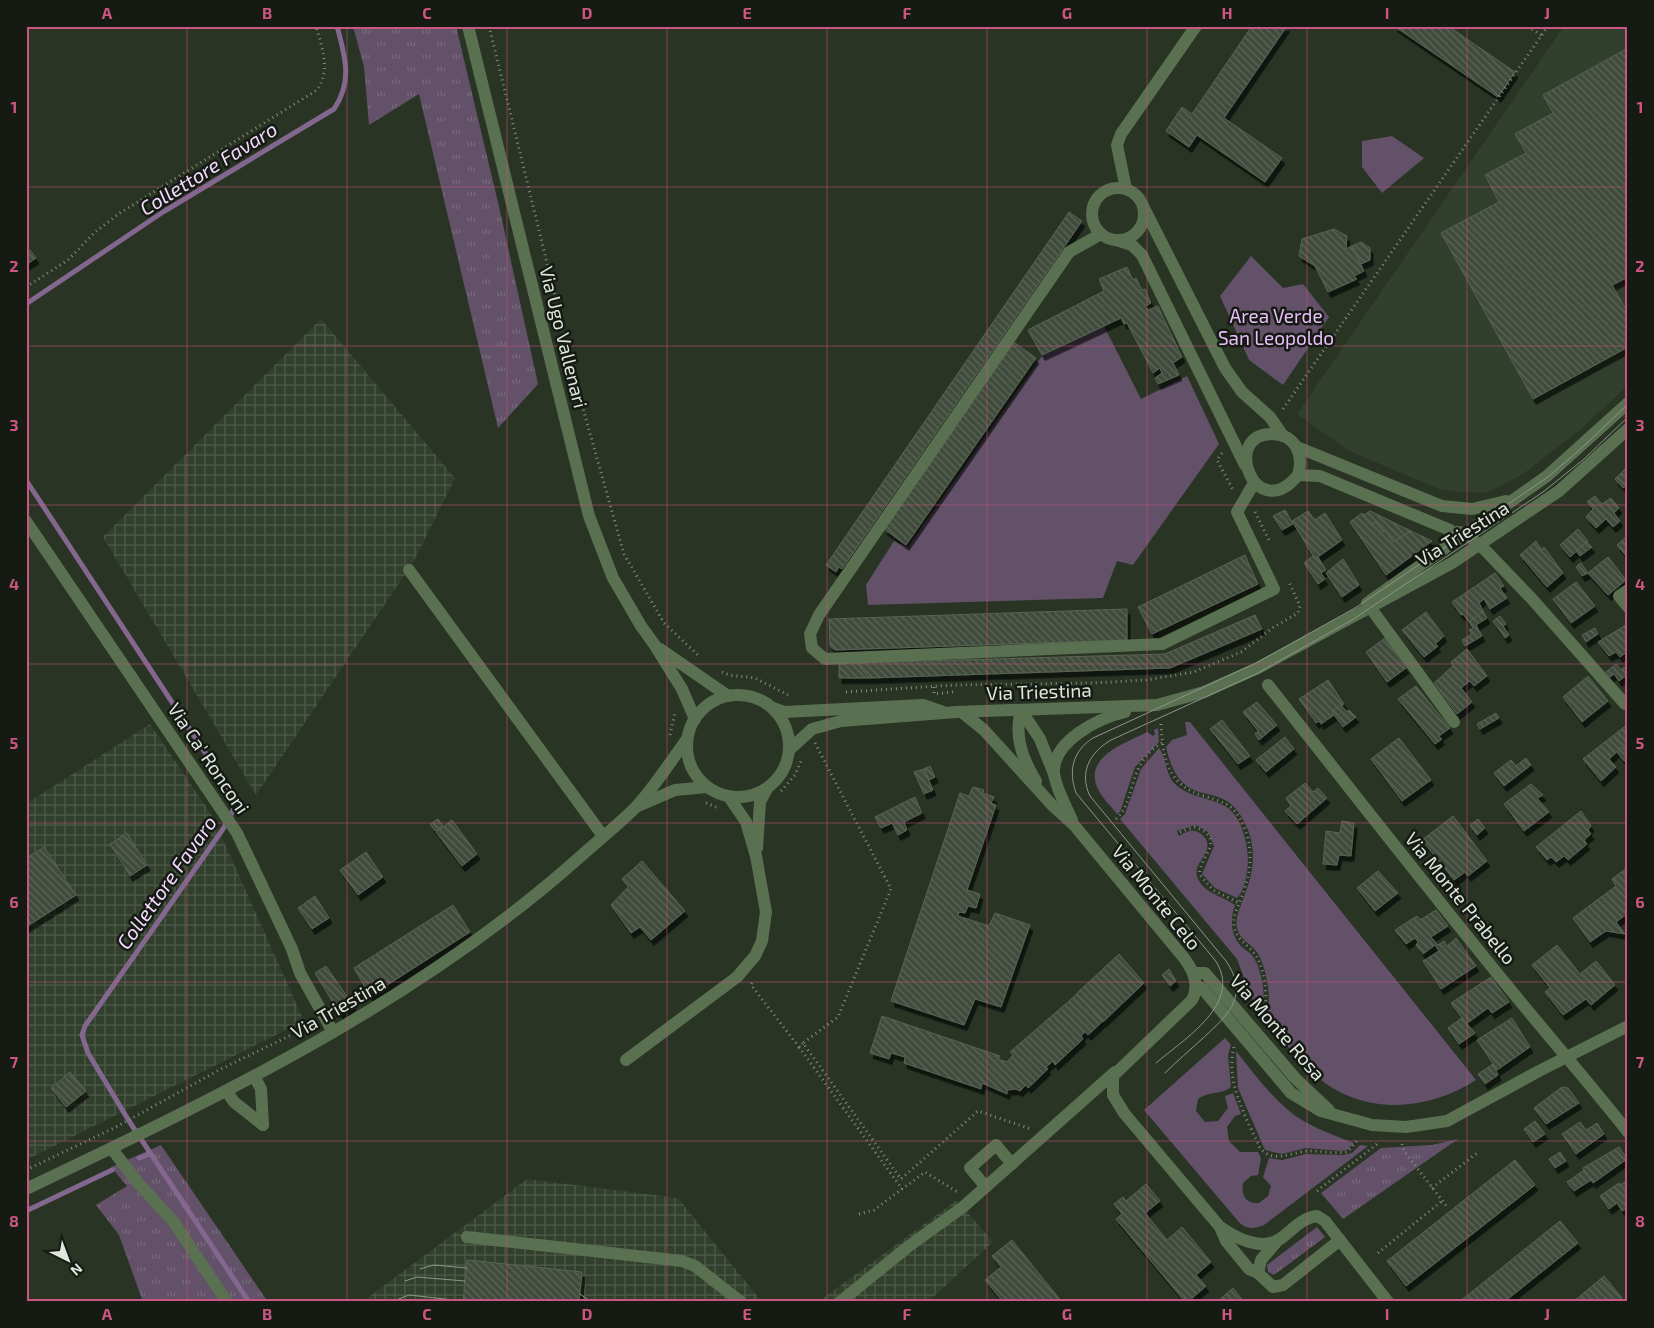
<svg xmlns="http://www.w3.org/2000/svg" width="1654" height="1328" viewBox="0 0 1654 1328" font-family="'Exo 2',sans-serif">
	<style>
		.built { fill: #313f2c }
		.industrial { fill: url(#industrial-grid) }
		.grass { fill: url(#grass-tufts) }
		.park { fill: #625168 }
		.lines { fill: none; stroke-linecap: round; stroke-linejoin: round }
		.stream { stroke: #83678e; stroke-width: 5 }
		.building { fill: url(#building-back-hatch); stroke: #586454; filter: url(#shadow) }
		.path { stroke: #838c80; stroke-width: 3; stroke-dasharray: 1 4; stroke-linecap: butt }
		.minor { stroke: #5a7151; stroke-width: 12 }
		.tram { stroke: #8c958a; stroke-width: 1 }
		.grid { fill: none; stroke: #cb5682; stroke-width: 1; stroke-opacity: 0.55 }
		.labels { text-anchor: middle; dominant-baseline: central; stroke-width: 5; stroke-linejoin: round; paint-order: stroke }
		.park-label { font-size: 19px; fill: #eabefc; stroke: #151a13 }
		.street-label { font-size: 19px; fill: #dfe6dd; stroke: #151a13 }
		.water-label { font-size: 20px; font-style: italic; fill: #f4d9fe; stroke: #151a13 }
		.neatline { fill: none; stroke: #cb5682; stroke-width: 2 }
		.grid-label { font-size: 16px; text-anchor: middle; font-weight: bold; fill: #cb5682 }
	</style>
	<defs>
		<pattern id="industrial-grid" width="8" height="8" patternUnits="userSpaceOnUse" patternTransform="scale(1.25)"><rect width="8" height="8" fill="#313f2c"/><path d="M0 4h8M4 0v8" fill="none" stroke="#4e5b4a"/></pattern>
		<pattern id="grass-tufts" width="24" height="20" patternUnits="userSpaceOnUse" patternTransform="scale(1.25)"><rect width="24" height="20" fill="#625168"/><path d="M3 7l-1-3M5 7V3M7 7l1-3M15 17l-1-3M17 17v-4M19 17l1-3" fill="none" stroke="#786a7d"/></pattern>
		<pattern id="building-back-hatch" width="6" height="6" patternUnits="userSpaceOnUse" patternTransform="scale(1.25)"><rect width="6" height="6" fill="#404c3c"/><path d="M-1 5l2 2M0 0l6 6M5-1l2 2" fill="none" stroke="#5b6658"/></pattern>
		<filter id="shadow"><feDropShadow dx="3" dy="5.5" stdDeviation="0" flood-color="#0009"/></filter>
	</defs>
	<rect width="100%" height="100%" fill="#293425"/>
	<!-- built -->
	<polygon class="built" points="1564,26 1628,26 1628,385 1581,429 1523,474 1487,493 1456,492 1439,489 1349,451 1297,414"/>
	<!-- industrial -->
	<g class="industrial">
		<polygon points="321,319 455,478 414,561 256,795 103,537"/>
		<polygon points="150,724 213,817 304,1021 26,1160 26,804"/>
		<polygon points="527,1179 678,1198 762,1302 362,1302"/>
		<polygon points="957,1200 993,1242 928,1302 818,1302"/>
	</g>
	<!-- grass -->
	<g class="grass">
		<polygon points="353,26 456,26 500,211 538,384 498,428 419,94 369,125 364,67"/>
		<polygon points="1458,1139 1343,1219 1321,1193 1381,1148 1432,1145"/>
		<polygon points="161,1145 268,1302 143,1302 119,1235 96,1205 127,1186 111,1167"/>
		<polygon points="1317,1227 1325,1237 1274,1275 1268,1272 1267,1265"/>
	</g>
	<!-- park -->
	<g class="park">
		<polygon points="1392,136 1424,158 1382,193 1362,167 1362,141"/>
		<polygon points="1251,256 1283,288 1303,284 1329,317 1283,385 1249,360 1220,296"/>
		<polygon points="1104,326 1141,399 1187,376 1219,444 1133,565 1117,561 1103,598 868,605 866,585 894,541 908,547 1042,356"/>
		<path d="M1185 722H1190L1476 1080C1426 1112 1363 1116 1316 1076 1297 1060 1282 1038 1265 1019 1274 1006 1266 963 1256 951 1249 942 1240 940 1237 928 1235 917 1240 909 1243 899 1255 870 1258 844 1241 816 1219 778 1181 814 1166 747L1172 740 1187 735Z"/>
		<path d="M1158 728 1159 742 1135 767 1120 812 1117 814C1111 806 1102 798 1098 789 1082 757 1126 743 1147 732L1153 736 1155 734 1154 730Z"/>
		<path d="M1159 748C1167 758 1165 773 1174 783 1188 797 1207 797 1223 805 1242 814 1248 844 1248 862 1247 873 1245 891 1237 898L1215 888 1202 874 1214 846 1208 832 1196 825 1177 831 1179 836C1190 829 1197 828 1206 839 1213 855 1193 861 1197 876 1202 893 1223 896 1235 905 1230 920 1230 936 1243 948 1246 950 1249 952 1252 955 1262 968 1267 1000 1262 1015L1251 997 1237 959 1120 819 1125 814 1141 769Z"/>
		<path d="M1225 1038 1231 1045 1228 1055 1231 1087C1221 1095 1208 1091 1198 1099L1196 1111 1205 1122 1218 1121 1228 1108 1225 1096 1233 1093 1241 1114 1235 1116 1227 1127 1229 1141 1240 1152H1258L1261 1158 1258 1175 1251 1176 1243 1183C1241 1195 1246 1204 1259 1203L1268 1196 1271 1186 1263 1177 1269 1158 1282 1160 1306 1154 1343 1155 1352 1153 1360 1145 1368 1146 1264 1225C1253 1229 1246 1230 1238 1221L1144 1110Z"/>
		<path d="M1236 1051C1252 1071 1268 1093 1288 1110 1307 1126 1331 1134 1354 1143L1347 1150 1342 1151 1306 1148 1282 1154 1265 1150 1238 1088Z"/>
	</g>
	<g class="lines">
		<!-- stream -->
		<g class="stream">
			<path d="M26 304 163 212 334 109C353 81 345 56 337 26"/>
			<polyline points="26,480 233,795 236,805 223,829 85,1026 82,1035 88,1053 129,1121 249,1302"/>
			<polyline points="139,1158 150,1154"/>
			<polyline points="26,1211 112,1170"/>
		</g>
	</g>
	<!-- building -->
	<g class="building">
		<polygon points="1252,26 1287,26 1224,118 1282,158 1265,182 1197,135 1189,147 1166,131 1182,107 1192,114"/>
		<polygon points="1394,26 1448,26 1515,72 1498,97"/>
		<polygon points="1628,48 1628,277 1612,285 1628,313 1628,347 1533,399 1441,233 1499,202 1485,175 1526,153 1515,134 1553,113 1543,95"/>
		<polygon points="1069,212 1082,221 842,569 839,567 836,572 826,565"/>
		<polygon points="1334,229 1347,236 1346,249 1352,246 1364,271 1354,276 1357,279 1328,292 1315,266 1299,256 1302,239"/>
		<polygon points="1361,242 1370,248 1370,260 1361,264 1352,246"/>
		<polygon points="30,250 36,258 26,265 26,253"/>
		<polygon points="1127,267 1133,280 1136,278 1142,290 1145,289 1151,303 1145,306 1148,310 1158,306 1182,357 1173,363 1179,375 1158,384 1155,378 1162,373 1160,368 1153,373 1127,323 1124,324 1121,318 1042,355 1028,330 1104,291 1099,279"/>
		<polygon points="1012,341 1036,358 906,545 884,529"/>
		<polygon points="1628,466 1628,484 1623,488 1615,479"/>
		<polygon points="1595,496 1602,504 1611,498 1619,508 1614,513 1620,521 1613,527 1606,519 1596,528 1586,517 1593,509 1587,502"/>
		<polygon points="1285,510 1293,524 1282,530 1273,516"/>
		<polygon points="1308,511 1315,520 1325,513 1342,540 1315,559 1292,521"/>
		<polygon points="1370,511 1411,531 1393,542 1386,531 1383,532 1376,522 1371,525 1364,515"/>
		<polygon points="1362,513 1371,525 1376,522 1383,532 1386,531 1393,542 1411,531 1432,541 1386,575 1350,522"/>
		<polygon points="1578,529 1588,541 1570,557 1560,545"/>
		<polygon points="1628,535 1628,558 1617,545"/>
		<polygon points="1536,541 1542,550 1544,547 1563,573 1547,587 1520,555"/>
		<polygon points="1587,542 1592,547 1580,556 1576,551"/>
		<polygon points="1245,555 1258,584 1152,634 1138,607"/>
		<polygon points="1313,556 1315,559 1318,557 1326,570 1321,573 1325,579 1318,584 1304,563"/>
		<polygon points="1608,557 1626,580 1608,595 1588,573"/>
		<polygon points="1343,559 1359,585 1342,597 1326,573"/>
		<polygon points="1581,563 1588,573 1582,576 1576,567"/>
		<polygon points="1495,573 1504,586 1500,588 1507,598 1490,609 1484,599 1479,603 1483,611 1469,622 1463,614 1461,615 1452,602"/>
		<polygon points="1576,582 1595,606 1571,623 1553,599"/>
		<polygon points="1127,609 1127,640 835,650 830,646 829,619"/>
		<polygon points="1483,611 1487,618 1476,625 1482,636 1465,646 1462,640 1472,634 1469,630 1473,628 1469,622"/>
		<polygon points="1426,612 1444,636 1435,644 1438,646 1424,657 1402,630"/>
		<polygon points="1255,615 1262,629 1170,668 869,678 857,663 1165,654"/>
		<polygon points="1500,616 1506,624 1503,626 1509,635 1505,638 1493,621"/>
		<polygon points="1626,625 1628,651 1620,657 1616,652 1609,656 1598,642"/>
		<polygon points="1595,628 1598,634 1586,642 1582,635"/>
		<polygon points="1385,638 1406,668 1387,682 1366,652"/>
		<polygon points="1467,649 1487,676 1474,686 1470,681 1461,688 1472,702 1457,714 1434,683 1453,666 1451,662"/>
		<polygon points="857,663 869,678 839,678 839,664"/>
		<polygon points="1616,664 1621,670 1624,667 1628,672 1628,674 1619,681 1614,674 1610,677 1606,672"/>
		<polygon points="1588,676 1608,701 1582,722 1563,697"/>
		<polygon points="1328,680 1344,704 1332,712 1334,715 1321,724 1319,721 1316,723 1299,699"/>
		<polygon points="1416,686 1450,728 1439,736 1442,739 1435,744 1398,699"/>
		<polygon points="1257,702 1277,725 1259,740 1255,734 1258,731 1243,712"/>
		<polygon points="1341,705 1347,712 1349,710 1356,717 1343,727 1332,712"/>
		<polygon points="1496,713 1499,718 1480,729 1477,724"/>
		<polygon points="1222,720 1250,756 1238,764 1210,729"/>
		<polygon points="1628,724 1628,754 1622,747 1609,759 1616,767 1601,781 1583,759"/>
		<polygon points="1285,737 1294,749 1266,772 1256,760"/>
		<polygon points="1399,738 1431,780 1402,801 1371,759"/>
		<polygon points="1622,747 1628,754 1628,759 1624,761 1617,752"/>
		<polygon points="1526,758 1531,765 1504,786 1494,773 1511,760 1516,766"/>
		<polygon points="930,766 935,777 929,780 924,769"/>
		<polygon points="924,769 933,790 924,794 914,772"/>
		<polygon points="1305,783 1313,792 1318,788 1327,798 1297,824 1285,811 1291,806 1286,798"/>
		<polygon points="1531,784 1543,795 1537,798 1549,812 1524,831 1504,804"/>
		<polygon points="973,787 984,790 983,793 994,797 991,803 996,805 993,814 971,791"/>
		<polygon points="971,791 993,814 967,890 980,894 976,908 968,906 965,913 959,912 958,916 989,926 995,913 1030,925 1001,1007 975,999 964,1025 891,1001 960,793 969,796"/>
		<polygon points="915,797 922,813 904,822 907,830 898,835 892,823 881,828 875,817"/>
		<polygon points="1581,811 1591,826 1588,830 1591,834 1584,840 1587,844 1568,860 1564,856 1556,862 1551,857 1547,860 1536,847"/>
		<polygon points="1453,816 1487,861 1468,876 1465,872 1454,880 1422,840"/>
		<polygon points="438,819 443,826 435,831 430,824"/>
		<polygon points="1478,819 1485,828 1477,835 1470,825"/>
		<polygon points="452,820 477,854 462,866 436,832"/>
		<polygon points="1342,821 1354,823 1351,856 1339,855 1337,865 1323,864 1326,831 1340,833"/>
		<polygon points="127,833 147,865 130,876 110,844"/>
		<polygon points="44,847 76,895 26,927 26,859"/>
		<polygon points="366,852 383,877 358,895 340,870"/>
		<polygon points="642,861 685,911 651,940 640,927 631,933 611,905 628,887 622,879"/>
		<polygon points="1628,867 1628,913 1616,922 1625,934 1606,931 1590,942 1573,918 1616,886 1612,879"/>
		<polygon points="1378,871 1398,893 1375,911 1357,888"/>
		<polygon points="315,896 329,918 312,929 298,908"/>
		<polygon points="453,905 470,932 370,996 354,968"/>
		<polygon points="1436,910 1448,926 1431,937 1438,945 1444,941 1447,946 1456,938 1476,966 1441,989 1423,961 1439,951 1435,945 1423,954 1416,945 1418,942 1415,938 1406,944 1395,930 1417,916 1420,920"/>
		<polygon points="1557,945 1580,974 1596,961 1615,985 1591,1005 1586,999 1563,1015 1545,992 1550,988 1532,965"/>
		<polygon points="1119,954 1144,983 1103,1022 1076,994"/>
		<polygon points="326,966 353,1005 340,1014 315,973"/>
		<polygon points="1169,969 1176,981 1170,986 1162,975"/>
		<polygon points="1491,977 1509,1002 1492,1013 1488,1008 1466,1024 1451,1003"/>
		<polygon points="1077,994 1102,1022 1088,1035 1085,1032 1081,1036 1083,1039 1055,1065 1053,1061 1046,1067 1048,1069 1028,1088 1026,1085 1020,1091 1016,1089 1007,1090 1007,1094 982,1083 981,1089 904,1063 905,1057 891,1053 889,1059 870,1053 882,1016 1000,1056 998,1059 1007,1062 1013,1055 1010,1052"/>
		<polygon points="1462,1018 1475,1033 1459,1044 1448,1028"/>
		<polygon points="1512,1018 1530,1047 1497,1070 1477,1040"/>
		<polygon points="1493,1064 1498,1075 1485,1084 1478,1074"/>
		<polygon points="70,1072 86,1091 66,1107 51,1088"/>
		<polygon points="1562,1087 1568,1088 1579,1103 1546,1124 1534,1108"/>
		<polygon points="1535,1121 1545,1134 1533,1142 1524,1129"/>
		<polygon points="1580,1122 1586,1130 1597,1123 1604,1134 1576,1154 1562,1134"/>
		<polygon points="1619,1147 1627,1159 1593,1183 1583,1168"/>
		<polygon points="1560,1152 1566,1161 1555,1168 1549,1159"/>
		<polygon points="1515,1160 1535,1185 1406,1286 1387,1261"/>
		<polygon points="1584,1170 1591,1180 1574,1191 1567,1182"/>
		<polygon points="1628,1180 1628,1207 1622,1211 1617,1203 1609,1209 1600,1196 1619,1183 1620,1185"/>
		<polygon points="1146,1184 1160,1201 1145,1213 1167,1240 1182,1227 1211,1262 1196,1275 1206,1286 1188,1302 1185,1302 1116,1219 1122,1214 1114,1204 1123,1197 1126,1201"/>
		<polygon points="1560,1221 1578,1243 1504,1302 1459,1302"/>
		<polygon points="1012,1240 1062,1302 1003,1302 985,1280 1001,1267 992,1256"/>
		<polygon points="467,1260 582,1272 579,1302 463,1302"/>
		<polygon points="1604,1276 1622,1298 1617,1302 1573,1302"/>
		<polygon points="1233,1288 1244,1302 1217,1302"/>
	</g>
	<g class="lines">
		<!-- path -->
		<g class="path">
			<polyline points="489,26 580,398 624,554 664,623 700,657"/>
			<polyline points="1528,26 1542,36"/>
			<path d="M26 287 68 260 95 232 120 213 317 90C331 70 322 48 316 26"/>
			<polyline points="1283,409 1548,26"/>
			<polyline points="1222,453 1217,460 1233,490"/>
			<polyline points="1255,512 1270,542"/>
			<polyline points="722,672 729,675 755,678 788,695"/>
			<polyline points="934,687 934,694 953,692"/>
			<polyline points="846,692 954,685 1093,683 1146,680 1194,672 1241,652 1274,627 1298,613 1300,606 1289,582"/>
			<path d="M1161 724C1163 758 1167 785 1204 796 1218 801 1230 802 1239 817 1255 844 1252 872 1240 901 1237 909 1233 916 1234 926 1237 940 1246 943 1254 953 1265 966 1269 1002 1263 1019"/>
			<polyline points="670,735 675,712"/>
			<polyline points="815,743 891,889 838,1017 803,1043 901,1179 978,1111 1031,1129"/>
			<polyline points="781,791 795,775 802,759"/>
			<polyline points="706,803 718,808"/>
			<path d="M1116 819C1137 800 1126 764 1162 743"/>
			<path d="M1180 832 1195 827C1229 840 1197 858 1200 875L1213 890 1239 903"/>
			<polyline points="752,983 751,985 799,1047 803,1043"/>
			<polyline points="799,1047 902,1189"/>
			<path d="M1234 1047C1225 1082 1246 1117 1260 1148 1273 1164 1291 1152 1308 1151 1321 1151 1334 1154 1347 1152L1358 1140"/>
			<polyline points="1402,1144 1404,1151 1448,1208"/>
			<polyline points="26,1170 116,1127 221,1069 314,1024"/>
			<polyline points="1432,1188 1477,1153"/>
			<polyline points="1317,1191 1377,1144"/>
			<polyline points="859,1214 874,1210 925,1172 959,1193"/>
			<polyline points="1378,1253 1442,1201"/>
		</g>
		<!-- minor -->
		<g class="minor">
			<polyline points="468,26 589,516 613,578 641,626 654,644 682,689 695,719"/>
			<circle cx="1118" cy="214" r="26"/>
			<polyline points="1126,189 1117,145 1121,134 1196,26"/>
			<polyline points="1144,208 1225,368 1242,392 1270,417 1283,436"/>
			<polyline points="1101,234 1069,252 819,615 810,634 812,648 825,659 1162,644 1274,589 1237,512 1254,483"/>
			<polyline points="1116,240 1132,245 1142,255 1245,465"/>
			<polyline points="1297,447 1442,506 1472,509 1506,501"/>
			<path d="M1298 475C1304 456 1296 434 1272 434 1220 434 1256 527 1298 475L1320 476 1450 530 1453 535 1451 543"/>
			<polyline points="26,521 237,833 292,949 300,973 333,1032"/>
			<polyline points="1457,532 1465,533 1486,551 1532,599 1625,704"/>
			<polyline points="409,570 603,836"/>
			<polyline points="1628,590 1619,596 1628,607"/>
			<polyline points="1370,601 1547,476 1628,403"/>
			<polyline points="1367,603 1454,722"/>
			<polyline points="660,649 728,696"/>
			<path d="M1268 685C1340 776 1411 867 1484 957 1531 1016 1581 1073 1628 1132"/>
			<circle cx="738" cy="746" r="51"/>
			<polyline points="773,708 784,712 923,705 943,712"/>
			<path d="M1021 710C1014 736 1022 758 1036 781"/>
			<polyline points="1021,710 1040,739 1054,774"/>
			<path d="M963 713 984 730 1052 805 1074 825 1184 958C1194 971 1200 985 1192 1000L1113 1076V1095L1124 1113 1220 1227C1236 1238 1261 1251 1280 1239 1293 1230 1301 1218 1317 1216L1325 1221 1388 1302"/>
			<polyline points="789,750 812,729 841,721 956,712 1157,705 1204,692 1258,668 1452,563 1559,491 1628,429"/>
			<polyline points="638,806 675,790 707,787"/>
			<path d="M1072 820C1066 806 1056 789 1054 773 1052 741 1099 718 1125 712"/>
			<polyline points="757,848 760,802 767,789"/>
			<polyline points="1193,973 1205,973 1295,1078 1329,1110"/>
			<polyline points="1196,986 1202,988 1291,1093 1321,1111 1372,1125 1406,1127 1447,1121 1539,1071 1628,1026"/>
			<polyline points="626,1060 737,977 755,956 762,941 766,912 756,856 746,822 729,797"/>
			<polyline points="254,1076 261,1089 263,1125"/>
			<polyline points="227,1092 234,1102 263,1125"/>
			<polyline points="112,1149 138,1183 173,1221 227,1302"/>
			<polyline points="986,1187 970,1168 996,1145 1012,1164"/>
			<path d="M26 1189C221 1096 419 1001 581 856 599 840 619 824 636 807 655 786 671 761 687 739"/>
			<polyline points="1220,1227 1226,1241 1249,1269 1258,1273 1273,1287 1283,1285 1340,1240"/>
			<polyline points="467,1237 682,1261 695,1266 741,1302"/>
			<polyline points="1258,1273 1261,1260 1278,1240"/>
			<polyline points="840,1302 909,1246 963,1207 1115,1072"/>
		</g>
		<!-- tram -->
		<g class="tram">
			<path d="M1156 1063C1184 1039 1244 1003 1215 960L1076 793C1068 770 1073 751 1093 738L1256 663 1355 608 1548 477 1585 445 1628 404"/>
			<path d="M1165 1073C1177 1061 1190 1050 1202 1039 1228 1015 1250 996 1226 961L1090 796C1079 773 1089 753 1111 740L1258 673 1352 620 1543 492 1584 459 1628 417"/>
			<polyline points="420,1269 434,1265 467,1268"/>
			<polyline points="405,1281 417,1277 465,1281"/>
			<polyline points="580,1294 591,1302"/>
			<polyline points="391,1302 409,1295 463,1301"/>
		</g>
	</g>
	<!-- grid -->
	<path class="grid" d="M187 26V1302M347 26V1302M507 26V1302M667 26V1302M827 26V1302M987 26V1302M1147 26V1302M1307 26V1302M1467 26V1302M26 187H1628M26 346H1628M26 505H1628M26 664H1628M26 823H1628M26 982H1628M26 1141H1628"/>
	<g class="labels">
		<!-- park labels -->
		<g class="park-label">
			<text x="1276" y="315">Area Verde<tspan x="1276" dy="22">San Leopoldo</tspan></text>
		</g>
		<!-- street labels -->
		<g class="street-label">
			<text transform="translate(564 337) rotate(76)">Via Ugo Vallenari</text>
			<text transform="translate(1462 533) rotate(-32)">Via Triestina</text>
			<text transform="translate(1039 691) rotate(-2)">Via Triestina</text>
			<text transform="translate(209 758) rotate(56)">Via Ca' Ronconi</text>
			<text transform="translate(1157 897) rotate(51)">Via Monte Celo</text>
			<text transform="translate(1461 898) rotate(51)">Via Monte Prabello</text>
			<text transform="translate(338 1007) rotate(-30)">Via Triestina</text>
			<text transform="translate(1278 1027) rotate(49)">Via Monte Rosa</text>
		</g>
		<!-- water labels -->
		<g class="water-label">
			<text transform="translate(208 168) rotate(-32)">Collettore Favaro</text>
			<text transform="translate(166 882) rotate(-55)">Collettore Favaro</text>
		</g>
	</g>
	<!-- border -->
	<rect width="1654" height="1328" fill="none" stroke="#151a13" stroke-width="55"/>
	<!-- north arrow -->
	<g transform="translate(68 1260) rotate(138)" stroke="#151a13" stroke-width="4" paint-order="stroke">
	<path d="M0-4L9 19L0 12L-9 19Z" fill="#dfe6dd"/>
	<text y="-8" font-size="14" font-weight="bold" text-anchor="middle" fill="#dfe6dd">N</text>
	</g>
	<rect x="28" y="28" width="1598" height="1272" class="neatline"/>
	<g class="grid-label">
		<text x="107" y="19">A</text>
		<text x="267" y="19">B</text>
		<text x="427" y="19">C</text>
		<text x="587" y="19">D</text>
		<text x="747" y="19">E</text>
		<text x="907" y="19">F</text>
		<text x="1067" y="19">G</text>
		<text x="1227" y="19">H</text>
		<text x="1387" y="19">I</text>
		<text x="1547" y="19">J</text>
		<text x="14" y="113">1</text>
		<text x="1640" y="113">1</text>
		<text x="14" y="272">2</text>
		<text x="1640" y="272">2</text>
		<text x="14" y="431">3</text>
		<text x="1640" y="431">3</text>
		<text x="14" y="590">4</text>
		<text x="1640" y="590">4</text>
		<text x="14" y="749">5</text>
		<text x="1640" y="749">5</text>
		<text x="14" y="908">6</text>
		<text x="1640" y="908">6</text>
		<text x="14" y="1068">7</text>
		<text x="1640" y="1068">7</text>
		<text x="14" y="1227">8</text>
		<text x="1640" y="1227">8</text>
		<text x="107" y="1320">A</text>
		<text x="267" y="1320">B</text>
		<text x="427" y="1320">C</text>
		<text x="587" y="1320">D</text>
		<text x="747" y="1320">E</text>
		<text x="907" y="1320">F</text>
		<text x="1067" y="1320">G</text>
		<text x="1227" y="1320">H</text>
		<text x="1387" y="1320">I</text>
		<text x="1547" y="1320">J</text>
	</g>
</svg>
